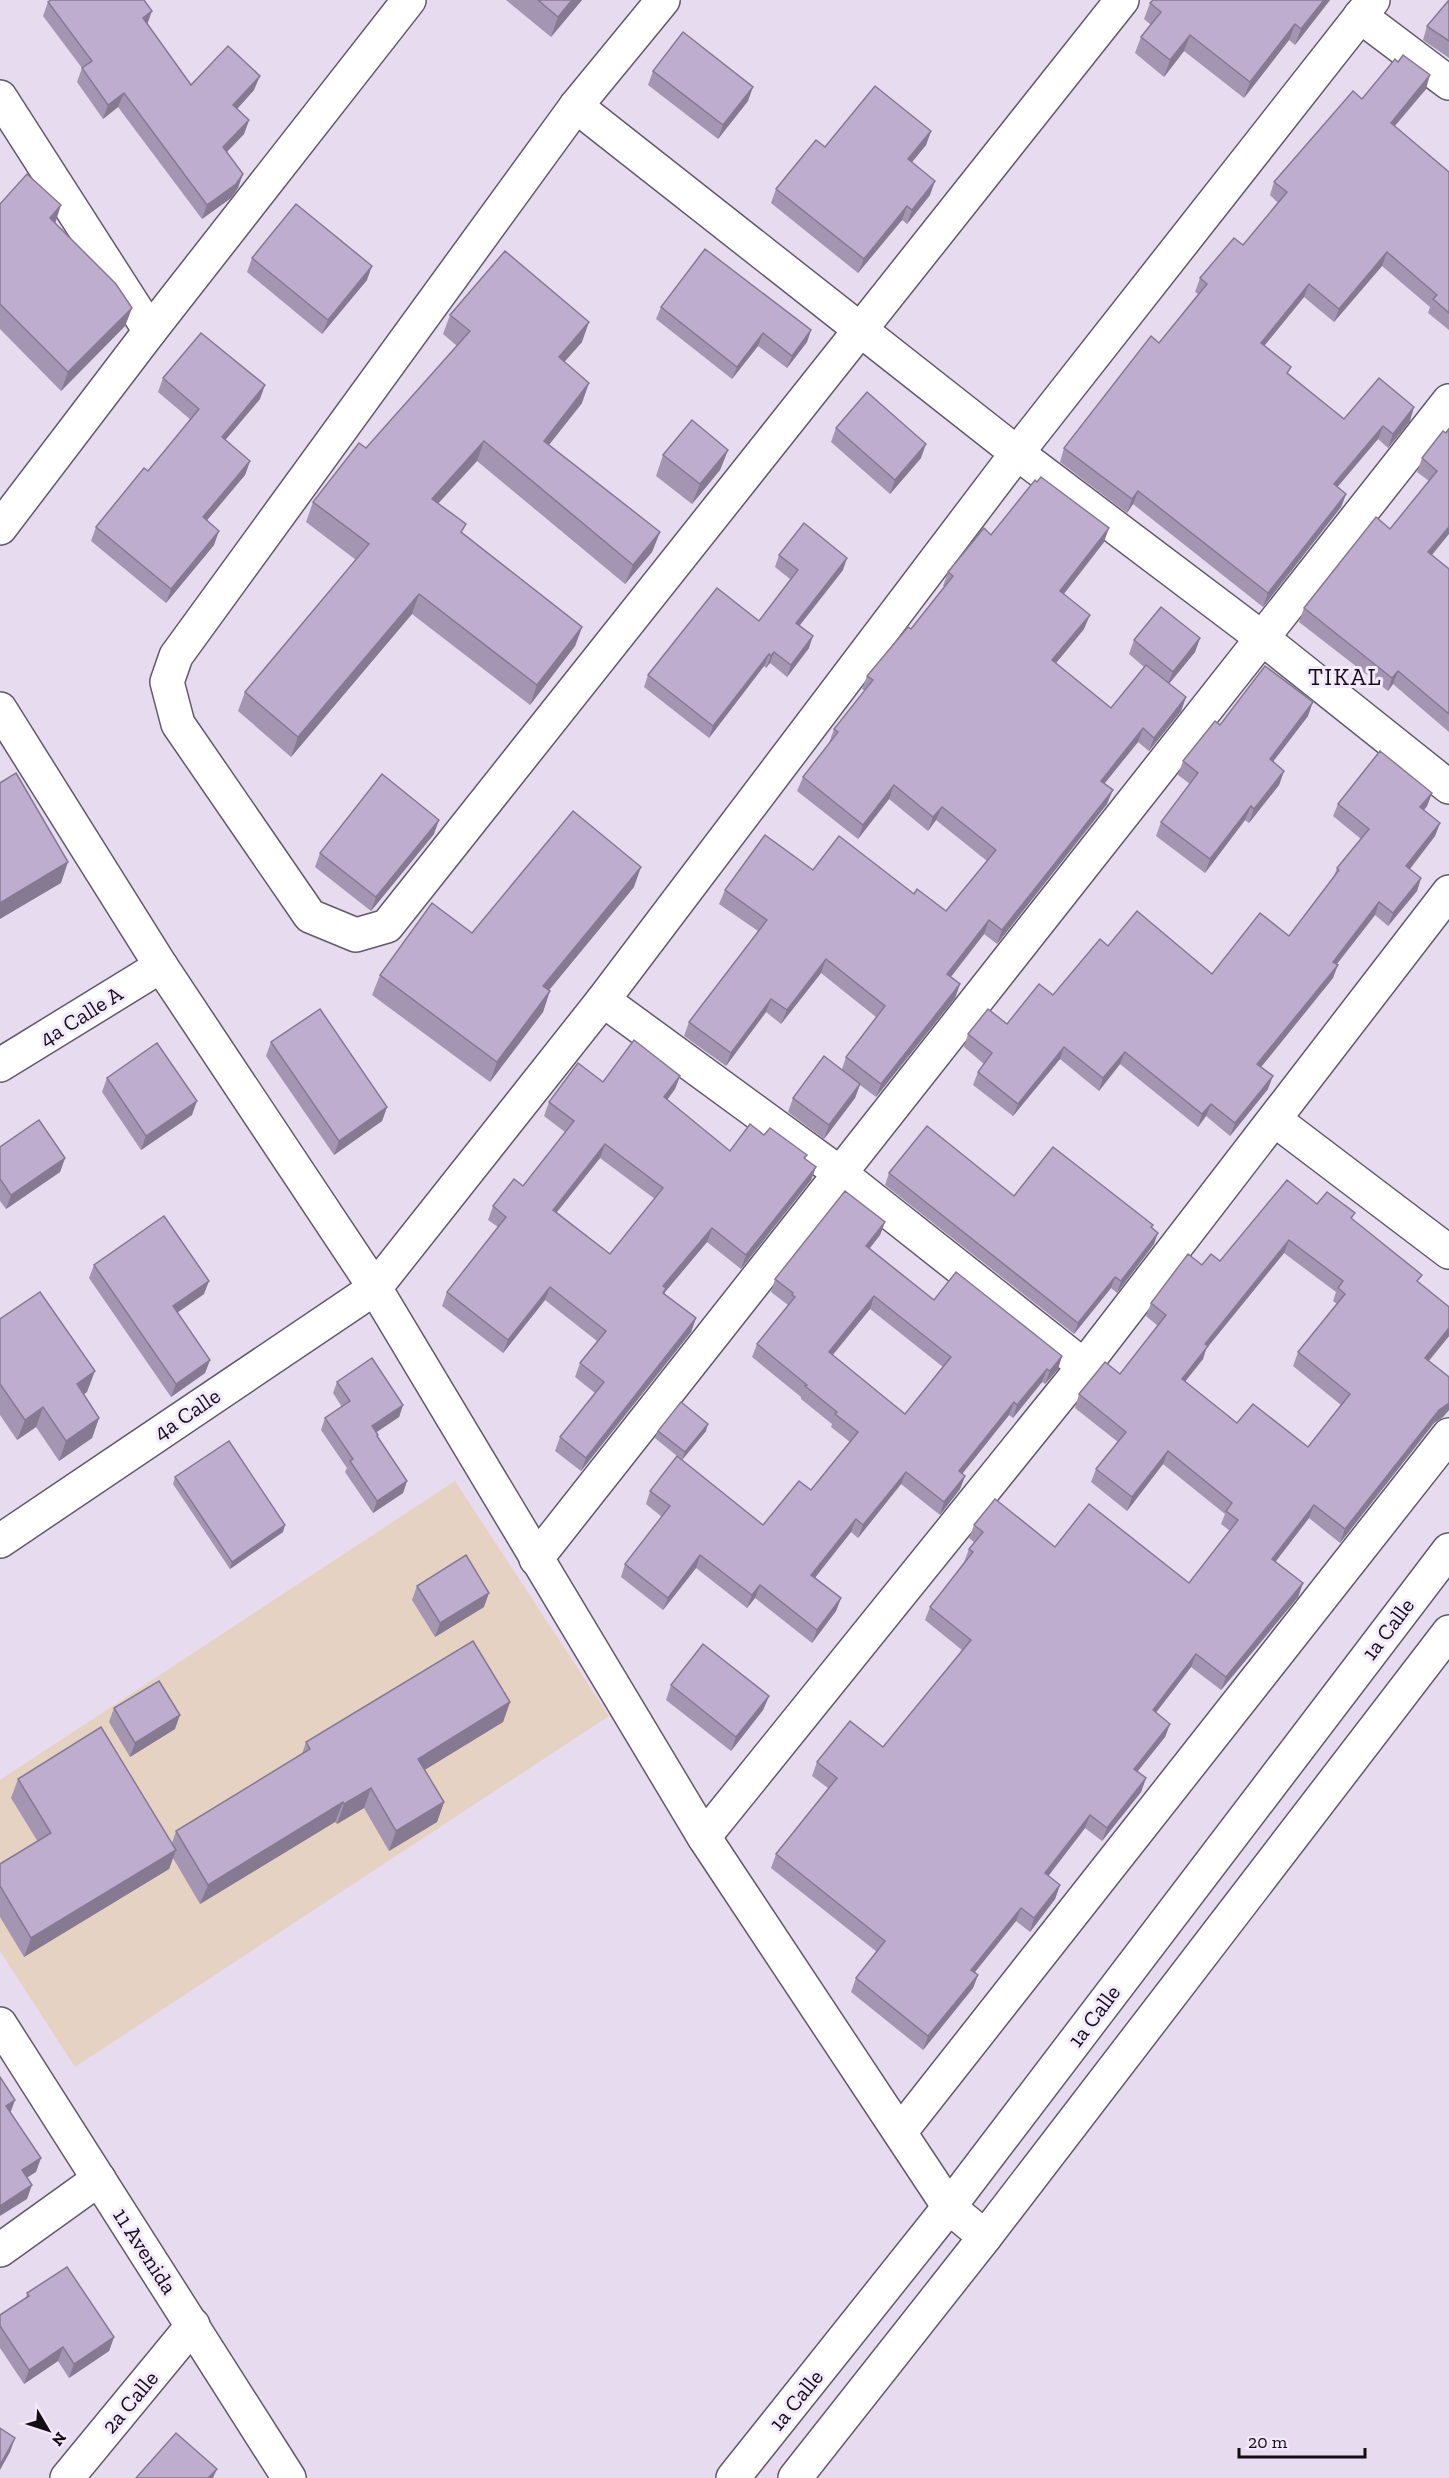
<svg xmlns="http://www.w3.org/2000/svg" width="1449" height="2478" viewBox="0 0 1449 2478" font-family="'Zilla Slab',serif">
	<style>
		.education { fill: #e6d2c3 }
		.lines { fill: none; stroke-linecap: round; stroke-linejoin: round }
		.street-casing { stroke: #63596a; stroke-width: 36 }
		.secondary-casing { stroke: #63596a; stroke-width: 36 }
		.street { stroke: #fff; stroke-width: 33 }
		.secondary { stroke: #fff; stroke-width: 33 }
		.wall { fill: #a495b3; fill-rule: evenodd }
		.shaded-wall { fill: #867992 }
		.building { fill: #bfadd0; stroke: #867992; stroke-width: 1.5; fill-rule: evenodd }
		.labels { text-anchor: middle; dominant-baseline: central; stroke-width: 6; stroke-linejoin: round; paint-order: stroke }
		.street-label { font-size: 22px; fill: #110d14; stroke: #f4e8fc }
		.neighbourhood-label { font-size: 24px; letter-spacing: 1.5px; fill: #110d14; stroke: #f4e8fc }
	</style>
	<rect width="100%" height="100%" fill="#e6dbef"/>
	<!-- education -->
	<polygon class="education" points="455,1481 609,1716 75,2067 0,1951 0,1780"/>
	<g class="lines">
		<defs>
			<g id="street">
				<polyline points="663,0 576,106 176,656 167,682 178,724 310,916 356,935 387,926 1122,0"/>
				<polyline points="1360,16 1449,83"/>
				<polyline points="0,97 150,331"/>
				<polyline points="576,106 1017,453 1262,638 1449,787"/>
				<polyline points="0,528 150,331 409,0"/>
				<polyline points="0,709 161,966 375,1288 704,1837 949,2207 985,2237"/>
				<polyline points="603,1000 841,1174 1084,1366"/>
				<polyline points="0,1065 161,966"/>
				<polyline points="1275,1120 1449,1252"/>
				<polyline points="0,1541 375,1288 603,1000 1017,453 1373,0"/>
				<polyline points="536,1559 1449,401"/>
				<polyline points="704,1837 1084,1366 1449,892"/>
				<polyline points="901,2131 1449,1435"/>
				<polyline points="0,2250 99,2179"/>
				<polyline points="67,2478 193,2325"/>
			</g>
			<g id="secondary">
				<polyline points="0,2024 289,2478"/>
				<polyline points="733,2478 949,2207 1449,1550"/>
				<polyline points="795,2478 985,2237 1449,1632"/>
			</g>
		</defs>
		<!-- street casing -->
		<use href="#street" class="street-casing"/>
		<!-- secondary casing -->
		<use href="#secondary" class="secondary-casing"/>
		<!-- street -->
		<use href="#street" class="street"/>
		<!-- secondary -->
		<use href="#secondary" class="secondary"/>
	</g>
	<!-- wall -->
	<g class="wall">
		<polygon points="506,0 582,0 551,37"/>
		<polygon points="1153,0 1330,0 1295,45 1289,40 1244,98 1184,51 1164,77 1135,53 1141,37 1151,25 1144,19 1150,3"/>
		<polygon points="1449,0 1449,58 1423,40 1427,26"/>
		<polygon points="48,2 147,24 191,85 254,90 237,109 249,120 244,134 227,152 238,188 231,198 202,219 118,107 103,119 77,82 82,68 43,16"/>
		<polygon points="653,71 748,101 718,139 648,85"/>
		<polygon points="1426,89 1395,126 1449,172 1449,330 1428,313 1430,307 1382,266 1334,322 1304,297 1264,346 1289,374 1344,419 1410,421 1388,448 1378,439 1337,487 1346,494 1341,507 1263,607 1133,504 1127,513 1060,462 1064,448 1159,343 1198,294 1195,292 1200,278 1243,245 1278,203 1270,195 1274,182 1362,99"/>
		<polygon points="931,131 926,145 912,162 930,195 907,224 902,220 858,273 771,203 776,189 825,147"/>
		<polygon points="0,204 55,223 132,308 125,326 61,391 0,329"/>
		<polygon points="252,258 367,280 322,334 247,272"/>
		<polygon points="661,307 811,330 807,342 787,368 758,346 732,379 656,319"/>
		<polygon points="450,315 582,342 564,362 582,403 549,445 660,532 652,552 625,584 477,461 438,503 463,533 582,627 575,646 530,705 412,614 291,757 238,711 245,692 356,560 306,522 313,502 366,448 457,346 443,334"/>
		<polygon points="163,378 260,399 225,440 250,461 245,475 207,520 214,545 166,603 91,541 96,527 148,471 191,420 158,392"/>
		<polygon points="836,428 921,458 890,494 831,442"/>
		<polygon points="1446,433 1432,555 1449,569 1449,732 1393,684 1388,691 1299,622 1304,608 1390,529 1429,481 1417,472 1422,458"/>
		<polygon points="728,450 720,470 692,504 656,476 663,455"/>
		<polygon points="991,535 1104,542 1064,594 1084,629 1056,663 1111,708 1144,667 1129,654 1134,640 1200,638 1195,652 1169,684 1186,697 1181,711 1149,751 1138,742 1104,784 1107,804 997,944 984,934 951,977 960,984 955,998 876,1097 860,1085 855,1098 824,1139 788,1112 793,1098 842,1069 846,1057 876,1017 821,973 781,1024 766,1012 726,1066 684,1036 689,1022 758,931 719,904 725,890 813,870 914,894 946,911 987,861 936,820 928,831 889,799 858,839 797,791 803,777 829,743 834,729 865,691 862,689 867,676 911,629 945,587 943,586 948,572"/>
		<polygon points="779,555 843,570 800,625 809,648 787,677 770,663 766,668 764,666 709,738 644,687 648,675 759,621 790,579 775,567"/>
		<polygon points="1308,716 1273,762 1284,771 1279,785 1249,823 1245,820 1205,873 1156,836 1161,822 1190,784 1178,775 1183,761 1220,725"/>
		<polygon points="1432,793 1427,806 1424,810 1440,823 1435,836 1410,869 1421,878 1417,891 1388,926 1375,915 1337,964 1333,978 1261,1067 1268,1089 1230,1136 1206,1116 1198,1127 1120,1064 1099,1091 1060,1059 1013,1116 973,1085 978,1072 984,1064 964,1047 968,1034 1007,1024 1053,995 1108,946 1212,974 1289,936 1334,876 1337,868 1361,839 1333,816 1338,804"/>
		<polygon points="434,834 371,911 315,867 320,853"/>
		<polygon points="634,887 549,990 543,1012 490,1082 372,995 380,975 472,933"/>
		<polygon points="271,1042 387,1107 382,1121 334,1155 266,1056"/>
		<path d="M680 1076 675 1089 667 1100 730 1151 764 1135 807 1155 805 1159 816 1167 811 1180 741 1269 707 1242 665 1292 664 1294 696 1318 691 1332 581 1471 555 1451 560 1437 595 1393 575 1377 580 1363 597 1341 545 1300 503 1353 442 1306 447 1292 498 1227 488 1220 493 1206 523 1186 565 1132 544 1116 549 1102 603 1082ZM600 1158 655 1199 610 1254 557 1212Z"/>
		<polygon points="107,1078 192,1115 141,1150 102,1092"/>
		<polygon points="0,1147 65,1158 60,1172 6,1209 0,1201"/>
		<polygon points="889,1173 1014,1196 1153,1225 1152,1228 1154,1244 1117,1293 1111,1288 1074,1334 885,1185"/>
		<path d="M1317 1204 1353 1219 1419 1283 1449 1307V1336L1429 1361 1449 1377V1410L1443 1417 1434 1423 1340 1543 1309 1518 1275 1562 1303 1583 1298 1597 1221 1690 1191 1667 1156 1712 1170 1724 1165 1737 1137 1772 1146 1778 1141 1792 1102 1841 1085 1828 1048 1876 1060 1885 1055 1899 1030 1932 1016 1921 975 1972 978 1975 973 1988 923 2050 851 1992 856 1978 877 1952 771 1868 776 1854 828 1788 812 1776 817 1762 883 1747 962 1650 925 1620 930 1607 964 1562 969 1549 974 1542 969 1538 974 1525 1189 1583 1230 1531 1221 1524 1225 1514 1163 1464 1127 1511 1091 1482 1096 1469 1118 1442 1075 1408 1079 1394 1120 1374 1158 1326 1146 1316 1151 1303 1202 1265 1220 1261ZM1284 1253 1336 1292 1333 1301 1337 1304 1298 1352 1293 1366 1341 1405 1308 1447 1237 1423 1185 1381 1203 1359 1206 1349Z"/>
		<path d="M885 1222 880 1235 870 1248 934 1300 1062 1356 1058 1369 1045 1384 1042 1382 1013 1418 1009 1415 962 1474 965 1476 960 1489 940 1515 901 1484 858 1538 851 1532 815 1577 841 1598 836 1611 812 1643 755 1598 747 1608 696 1568 663 1610 621 1577 625 1564 662 1517 646 1504 650 1491 763 1525 811 1490 850 1442 831 1427 832 1424 801 1399V1397L752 1357 757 1344 788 1305 771 1292 775 1279ZM870 1309 943 1367 905 1414 833 1355Z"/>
		<polygon points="94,1265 204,1294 177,1313 210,1360 205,1373 171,1397 89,1278"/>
		<polygon points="0,1319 87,1392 84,1394 99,1418 92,1438 59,1461 36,1427 17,1440 0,1415"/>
		<polygon points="337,1382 403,1405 399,1417 376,1432 378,1437 407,1481 403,1493 373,1513 345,1472 347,1468 321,1430 325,1418 342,1407 333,1393"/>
		<polygon points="658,1431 706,1431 682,1460 655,1438"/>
		<polygon points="175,1477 283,1532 230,1569 173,1484"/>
		<polygon points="417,1586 484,1607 435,1637 412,1600"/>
		<polygon points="671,1685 769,1696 763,1710 731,1751 666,1700"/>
		<polygon points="510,1702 503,1722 424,1770 444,1802 437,1822 389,1851 364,1808 337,1824 335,1822 200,1904 173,1858 169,1869 24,1957 0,1917 0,1864 38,1842 11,1798 18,1779 172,1843 176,1831 302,1754 306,1742"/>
		<polygon points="114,1708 175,1729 130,1757 109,1722"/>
		<polygon points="27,2293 114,2337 109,2351 69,2378 58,2361 24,2384 0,2348 0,2315 26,2298"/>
	</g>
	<!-- shaded-wall -->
	<g class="shaded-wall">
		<polygon points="572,0 582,0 551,37 558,17"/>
		<polygon points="1324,0 1330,0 1295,45 1301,29"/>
		<polygon points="152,11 147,25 143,18"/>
		<polygon points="1295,24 1289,40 1244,98 1250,82"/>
		<polygon points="1190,35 1184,51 1164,77 1170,60"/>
		<polygon points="1430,75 1426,89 1386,136 1391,123"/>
		<polygon points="260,76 254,90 228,119 233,105"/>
		<polygon points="753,87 748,101 718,139 723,125"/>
		<polygon points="124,93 118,107 103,119 108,105"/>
		<polygon points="249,120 244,134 218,161 223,147"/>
		<polygon points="931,131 926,145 903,173 908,159"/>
		<polygon points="243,174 238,188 231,198 202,219 207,205"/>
		<polygon points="935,181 930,195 907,224 912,210"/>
		<polygon points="61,205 55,224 50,218"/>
		<polygon points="907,206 902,220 858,273 864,259"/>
		<polygon points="1387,252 1382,266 1334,322 1339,309"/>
		<polygon points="372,266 367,280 322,334 328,320"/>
		<polygon points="1309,284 1304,297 1256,356 1261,343"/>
		<polygon points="132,308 125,326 61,391 68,372"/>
		<polygon points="589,322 582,342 551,377 559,357"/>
		<polygon points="811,330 807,342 787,368 792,356"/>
		<polygon points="763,333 758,346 732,379 737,367"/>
		<polygon points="589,383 582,403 536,461 544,441"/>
		<polygon points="265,385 260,399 216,451 222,437"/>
		<polygon points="1414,407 1410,421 1388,448 1393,434"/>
		<polygon points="1383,426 1378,439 1329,497 1334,484"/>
		<polygon points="484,441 477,461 425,518 432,499"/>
		<polygon points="926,444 921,458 890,494 895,480"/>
		<polygon points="728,450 720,470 692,504 700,484"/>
		<polygon points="250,461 245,475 198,531 203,517"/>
		<polygon points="1138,491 1133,504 1127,513 1132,499"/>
		<polygon points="1346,494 1341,507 1263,607 1268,593"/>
		<polygon points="1449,527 1449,534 1423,566 1428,552"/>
		<polygon points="1109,528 1104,542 1055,605 1060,591"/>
		<polygon points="219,531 214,545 166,603 171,589"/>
		<polygon points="660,532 652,552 625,584 633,565"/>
		<polygon points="847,558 843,570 792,635 796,623"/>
		<polygon points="419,594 412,614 291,757 298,737"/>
		<polygon points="1090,615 1084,629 1047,674 1052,660"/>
		<polygon points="582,627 575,646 530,705 537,685"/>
		<polygon points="813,636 809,648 787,677 791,665"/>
		<polygon points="1200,638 1195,652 1167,686 1173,672"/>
		<polygon points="774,652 770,663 766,668 771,656"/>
		<polygon points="769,654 764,666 709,738 713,726"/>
		<polygon points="1398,671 1393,684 1388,691 1392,678"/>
		<polygon points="1186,697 1181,711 1149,751 1154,738"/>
		<polygon points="1313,702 1308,716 1264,773 1270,759"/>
		<polygon points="1143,728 1138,742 1096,794 1101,781"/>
		<polygon points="1284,771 1279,785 1249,823 1254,809"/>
		<polygon points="894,785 889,799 858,839 863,825"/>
		<polygon points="1113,790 1107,804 997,944 1002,930"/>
		<polygon points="1432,793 1427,806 1416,820 1420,807"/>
		<polygon points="1251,806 1245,820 1205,873 1210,859"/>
		<polygon points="942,807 936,820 928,831 933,817"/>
		<polygon points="439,820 434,834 371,911 376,897"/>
		<polygon points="1440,823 1435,836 1402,879 1406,866"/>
		<polygon points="68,862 61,883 0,919 0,903"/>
		<polygon points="641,867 634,887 536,1006 543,986"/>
		<polygon points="1421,878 1417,891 1388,926 1393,913"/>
		<polygon points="1379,902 1375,915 1329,974 1333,962"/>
		<polygon points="989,920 984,934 942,988 947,974"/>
		<polygon points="826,959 821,973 781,1024 787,1010"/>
		<polygon points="1338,965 1333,978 1253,1077 1257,1064"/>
		<polygon points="960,984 955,998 876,1097 881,1084"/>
		<polygon points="550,991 543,1012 490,1082 497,1062"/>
		<polygon points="771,999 766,1012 726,1066 731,1053"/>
		<polygon points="1064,1047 1060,1059 1013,1116 1018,1104"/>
		<polygon points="1125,1052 1120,1064 1099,1091 1103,1078"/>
		<polygon points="680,1076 675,1089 659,1111 664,1097"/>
		<polygon points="1273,1076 1268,1089 1230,1136 1235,1123"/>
		<polygon points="860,1084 855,1098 824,1139 829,1125"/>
		<polygon points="197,1101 192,1115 141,1150 146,1136"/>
		<polygon points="1211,1104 1206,1116 1198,1127 1202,1114"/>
		<polygon points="387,1107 382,1121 334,1155 339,1141"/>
		<polygon points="605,1144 600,1158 548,1223 553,1210"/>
		<polygon points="65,1158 60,1172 6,1209 11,1195"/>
		<polygon points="816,1167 811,1180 741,1269 746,1255"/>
		<polygon points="885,1222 880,1235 861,1259 866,1246"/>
		<polygon points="712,1228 707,1242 665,1292 661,1302 663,1286"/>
		<polygon points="1158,1233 1154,1244 1117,1293 1121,1281"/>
		<polygon points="1289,1240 1284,1253 1206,1349 1203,1359 1177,1392 1182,1379 1205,1344"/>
		<polygon points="1115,1277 1111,1288 1074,1334 1078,1323"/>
		<polygon points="209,1281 204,1294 168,1319 173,1306"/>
		<polygon points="550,1287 545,1300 503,1353 508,1340"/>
		<polygon points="874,1296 870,1309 824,1365 829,1352"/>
		<polygon points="696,1318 691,1332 581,1471 586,1458"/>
		<polygon points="1449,1328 1449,1336 1420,1371 1425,1358"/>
		<polygon points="1062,1356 1058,1369 1045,1384 1050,1371"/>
		<polygon points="210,1360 205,1373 171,1397 176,1384"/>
		<polygon points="1047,1369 1042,1382 1013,1418 1017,1405"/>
		<polygon points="95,1371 87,1392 69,1404 77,1384"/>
		<polygon points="1014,1402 1009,1415 954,1484 959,1471"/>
		<polygon points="1449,1403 1449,1410 1443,1417 1434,1423 1340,1543 1345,1529 1439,1410"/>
		<polygon points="403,1405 399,1417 368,1438 372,1426"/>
		<polygon points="43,1407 36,1427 17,1440 25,1420"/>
		<polygon points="99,1418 92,1438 59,1461 66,1441"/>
		<polygon points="708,1424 706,1431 682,1460 685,1452"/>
		<polygon points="1168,1451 1163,1464 1127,1511 1132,1497"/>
		<polygon points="906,1472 901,1484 858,1538 863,1525"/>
		<polygon points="965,1476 960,1489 940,1515 944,1502"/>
		<polygon points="407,1481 403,1493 373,1513 377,1501"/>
		<polygon points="1314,1505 1309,1518 1267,1573 1272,1559"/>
		<polygon points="856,1519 851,1532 807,1588 811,1575"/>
		<polygon points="285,1525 283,1532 230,1569 232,1562"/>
		<polygon points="700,1555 696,1568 663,1610 668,1598"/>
		<polygon points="1303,1583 1298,1597 1221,1690 1226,1677"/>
		<polygon points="760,1585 755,1598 747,1608 752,1595"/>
		<polygon points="489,1593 484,1607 435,1637 440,1623"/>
		<polygon points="841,1598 836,1611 812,1643 817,1630"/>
		<polygon points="1196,1654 1191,1667 1148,1723 1153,1710"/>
		<polygon points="769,1696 763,1710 731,1751 736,1737"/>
		<polygon points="510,1702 503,1722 410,1779 418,1759"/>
		<polygon points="180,1715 175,1729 130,1757 135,1743"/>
		<polygon points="1170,1724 1165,1737 1129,1782 1134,1769"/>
		<polygon points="1146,1778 1141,1792 1102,1841 1107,1828"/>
		<polygon points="371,1788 364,1808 337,1824 344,1804"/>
		<polygon points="343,1802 335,1822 200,1904 208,1885"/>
		<polygon points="444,1802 437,1822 389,1851 396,1831"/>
		<polygon points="1090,1815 1085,1828 1040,1887 1045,1873"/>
		<polygon points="176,1850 169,1869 24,1957 31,1938"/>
		<polygon points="1060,1885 1055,1899 1030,1932 1034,1918"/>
		<polygon points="1021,1908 1016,1921 966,1983 971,1970"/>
		<polygon points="978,1975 973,1988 923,2050 928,2036"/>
		<polygon points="15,2100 10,2114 6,2106"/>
		<polygon points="41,2158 36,2172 17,2184 22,2170"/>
		<polygon points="32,2185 27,2199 0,2216 0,2206"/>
		<polygon points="114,2337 109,2351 69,2378 74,2364"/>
		<polygon points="63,2347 58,2361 24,2384 29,2370"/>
		<polygon points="15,2438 10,2452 0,2470 0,2465"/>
		<polygon points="217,2469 213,2478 208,2478"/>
	</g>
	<!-- building -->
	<g class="building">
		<polygon points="51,0 144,0 152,11 143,18 191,85 228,46 260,76 233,105 249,120 223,147 243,174 236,184 207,205 124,93 108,105 82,68 92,61 48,2"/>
		<polygon points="538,0 572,0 558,17"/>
		<polygon points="1153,0 1324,0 1301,29 1295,24 1250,82 1190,35 1170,60 1141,37 1161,12 1150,3"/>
		<polygon points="1449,0 1449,41 1427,26"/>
		<polygon points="683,32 753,87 723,125 653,71"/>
		<polygon points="1403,55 1430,75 1391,123 1449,172 1449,313 1433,299 1437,295 1387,252 1339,309 1309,284 1261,343 1291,367 1287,373 1344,419 1379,378 1414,407 1393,434 1383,426 1334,484 1346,494 1268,593 1138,491 1132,499 1064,448 1151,336 1159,343 1207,284 1200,278 1234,238 1243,245 1287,192 1274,182 1353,91 1362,99 1395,59 1398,62"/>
		<polygon points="875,86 931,131 908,159 935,181 912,210 907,206 864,259 776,189 816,140 825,147"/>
		<polygon points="27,174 61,205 50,218 116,284 132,308 68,372 0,304 0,204"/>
		<polygon points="296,204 372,266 328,320 252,258"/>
		<polygon points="705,249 811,330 792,356 763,333 737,367 661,307"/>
		<polygon points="505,251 589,322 559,357 589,383 544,441 660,532 633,565 484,441 432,499 466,524 461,532 582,627 537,685 419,594 298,737 245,692 369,544 313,502 359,443 366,448 470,331 450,315"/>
		<polygon points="201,333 265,385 222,437 250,461 203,517 219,531 171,589 96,527 144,468 148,471 199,409 163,378"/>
		<polygon points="867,392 926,444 895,480 836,428"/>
		<polygon points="692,420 728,450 700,484 663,455"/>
		<polygon points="1449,429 1449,527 1428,552 1449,569 1449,714 1398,671 1392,678 1304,608 1376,517 1390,529 1437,471 1422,458 1443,431 1446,433"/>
		<polygon points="1041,477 1109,528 1060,591 1090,615 1052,660 1111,708 1146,665 1186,697 1154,738 1143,728 1101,781 1113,790 1002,930 989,920 947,974 960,984 881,1084 846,1057 885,1006 826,959 787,1010 771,999 731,1053 689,1022 767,920 725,890 765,835 813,870 839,836 914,894 917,889 946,911 996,850 942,807 933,817 894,785 863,825 803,777 838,732 834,729 873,680 867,676 908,627 911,629 953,576 948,572 984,528 991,535 1035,480 1037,482"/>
		<polygon points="804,523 847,558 796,623 813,636 791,665 774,652 771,656 769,654 713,726 648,675 717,588 759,621 798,570 779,555"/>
		<polygon points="1161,607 1200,638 1173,672 1134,640"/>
		<polygon points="1265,666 1313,702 1270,759 1284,771 1254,809 1251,806 1210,859 1161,822 1198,773 1183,761 1215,721 1220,725"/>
		<polygon points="1380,751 1432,793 1420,807 1440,823 1406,866 1421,878 1393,913 1379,902 1333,962 1338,965 1257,1064 1273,1076 1235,1123 1211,1104 1202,1114 1125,1052 1103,1078 1064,1047 1018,1104 978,1072 992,1053 968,1034 988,1009 1007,1024 1039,984 1053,995 1100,939 1108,946 1137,911 1212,974 1260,913 1289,936 1339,870 1337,868 1369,829 1338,804"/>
		<polygon points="16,773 68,862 0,903 0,783"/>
		<polygon points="382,774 439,820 376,897 320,853"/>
		<polygon points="573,811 641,867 543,986 550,991 497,1062 380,975 432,903 472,933"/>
		<polygon points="320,1009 387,1107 339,1141 271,1042"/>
		<path d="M634 1040 680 1076 664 1097 730 1151 750 1124 764 1135 770 1128 807 1155 804 1158 816 1167 746 1255 712 1228 663 1286 666 1288 663 1293 696 1318 586 1458 560 1437 604 1382 580 1363 606 1331 550 1287 508 1340 447 1292 506 1217 493 1206 514 1179 523 1186 574 1121 549 1102 578 1063 603 1082ZM605 1144 663 1188 610 1254 553 1210Z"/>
		<polygon points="157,1043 197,1101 146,1136 107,1078"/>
		<polygon points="824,1056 860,1084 829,1125 793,1098"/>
		<polygon points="39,1120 65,1158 11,1195 0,1179 0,1147"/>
		<polygon points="927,1126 1014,1196 1053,1147 1153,1225 1151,1227 1158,1233 1121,1281 1115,1277 1078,1323 889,1173"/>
		<path d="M1287 1180 1317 1204 1327 1192 1355 1213 1351 1218 1422 1275 1417 1281 1449 1307V1328L1425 1358 1449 1377V1403L1439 1410 1345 1529 1314 1505 1272 1559 1303 1583 1226 1677 1196 1654 1153 1710 1170 1724 1134 1769 1146 1778 1107 1828 1090 1815 1045 1873 1060 1885 1034 1918 1021 1908 971 1970 978 1975 928 2036 856 1978 885 1941 776 1854 837 1778 817 1762 850 1721 883 1747 971 1640 930 1607 973 1552 969 1549 983 1532 974 1525 995 1499 1055 1547 1089 1504 1189 1583 1238 1520 1226 1511 1232 1503 1168 1451 1132 1497 1096 1469 1126 1432 1079 1394 1105 1362 1120 1374 1166 1315 1151 1303 1188 1254 1202 1265 1211 1254 1220 1261ZM1289 1240 1343 1281 1338 1288 1345 1294 1298 1352 1350 1394 1308 1447 1253 1404 1237 1423 1182 1379 1208 1346 1205 1344Z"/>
		<path d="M845 1191 885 1222 866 1246 934 1300 956 1272 1062 1356 1050 1371 1047 1369 1017 1405 1014 1402 959 1471 965 1476 944 1502 906 1472 863 1525 856 1519 811 1575 841 1598 817 1630 760 1585 752 1595 700 1555 668 1598 625 1564 670 1506 650 1491 677 1456 763 1525 799 1481 811 1490 858 1432 835 1414 837 1412 805 1386 807 1385 757 1344 795 1297 792 1295 793 1293 775 1279ZM874 1296 951 1357 905 1414 829 1352Z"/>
		<polygon points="164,1216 209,1281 173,1306 210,1360 176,1384 94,1265"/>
		<polygon points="40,1292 95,1371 77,1384 99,1418 66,1441 43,1407 25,1420 0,1384 0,1319"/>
		<polygon points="372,1358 403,1405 372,1426 378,1435 377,1436 407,1481 377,1501 350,1461 353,1459 325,1418 350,1401 337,1382"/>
		<polygon points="681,1402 708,1424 685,1452 658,1431"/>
		<polygon points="229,1441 285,1525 232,1562 175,1477"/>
		<polygon points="466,1555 489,1593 440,1623 417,1586"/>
		<polygon points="473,1641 510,1702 418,1759 444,1802 396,1831 371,1788 344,1804 343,1802 208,1885 176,1831 310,1749 306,1742"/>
		<polygon points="703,1644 769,1696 736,1737 671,1685"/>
		<polygon points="159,1681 180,1715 135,1743 114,1708"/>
		<polygon points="101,1727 176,1850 31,1938 0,1886 0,1864 51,1833 18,1779"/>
		<polygon points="0,2077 15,2100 6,2106 41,2158 22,2170 32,2185 0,2206"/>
		<polygon points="67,2267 114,2337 74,2364 63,2347 29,2370 0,2326 0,2315 29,2296 27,2293"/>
		<polygon points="0,2428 15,2438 0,2465"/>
		<polygon points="176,2433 217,2469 208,2478 136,2478"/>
	</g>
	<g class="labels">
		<!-- street labels -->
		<g class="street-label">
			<text transform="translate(81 1016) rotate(-32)">4a Calle A</text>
			<text transform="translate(187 1414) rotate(-34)">4a Calle</text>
			<text transform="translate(1388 1629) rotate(-53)">1a Calle</text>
			<text transform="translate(1094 2016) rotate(-53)">1a Calle</text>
			<text transform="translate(145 2251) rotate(57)">11 Avenida</text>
			<text transform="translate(796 2400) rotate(-51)">1a Calle</text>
			<text transform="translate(130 2402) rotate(-50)">2a Calle</text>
		</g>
		<!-- neighbourhood labels -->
		<g class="neighbourhood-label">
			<text x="1345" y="676">TIKAL</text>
		</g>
	</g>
	<!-- north arrow -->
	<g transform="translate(48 2430) rotate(129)" stroke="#f4e8fc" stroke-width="4.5" paint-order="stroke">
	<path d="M0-4.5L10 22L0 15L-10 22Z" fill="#110d14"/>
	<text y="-9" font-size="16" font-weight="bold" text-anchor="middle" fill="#110d14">N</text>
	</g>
	<!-- scale -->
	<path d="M1239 2448v9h126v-9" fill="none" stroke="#110d14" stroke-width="3"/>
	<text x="1248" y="2448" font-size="18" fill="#110d14" stroke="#f4e8fc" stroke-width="4.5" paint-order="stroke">20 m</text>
</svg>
